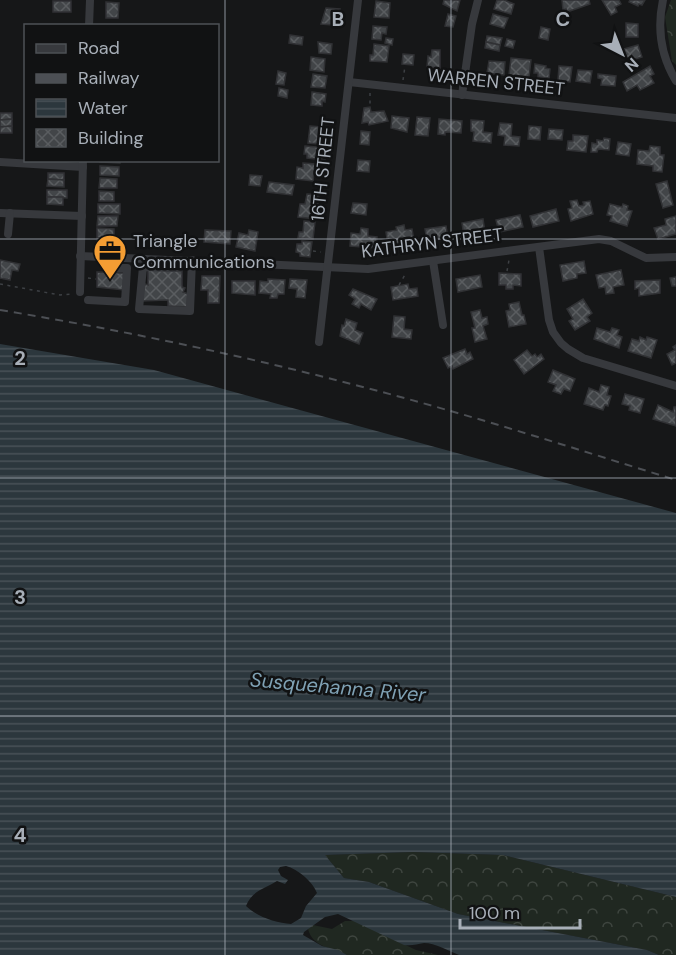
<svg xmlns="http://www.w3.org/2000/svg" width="676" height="955" viewBox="0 0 676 955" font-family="'DM Sans',sans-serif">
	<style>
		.forest { fill: url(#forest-crowns) }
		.water { fill: url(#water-rules); fill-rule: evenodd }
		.building { fill: url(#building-cross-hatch); stroke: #303134; stroke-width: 1.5 }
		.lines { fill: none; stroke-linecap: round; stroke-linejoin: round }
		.path { stroke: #3d4044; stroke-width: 1.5; stroke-dasharray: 3 4.5; stroke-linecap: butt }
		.minor { stroke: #37393d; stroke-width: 8 }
		.rail { stroke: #4c4f54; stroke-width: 2; stroke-dasharray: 8 6; stroke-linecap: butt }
		.grid { fill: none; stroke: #a8afb8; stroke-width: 1.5; stroke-opacity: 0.55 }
		.labels { text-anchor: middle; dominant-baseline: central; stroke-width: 5; stroke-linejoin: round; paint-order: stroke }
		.street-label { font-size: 18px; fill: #a8afb8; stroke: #111213 }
		.poi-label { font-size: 18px; fill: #a8afb8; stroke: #111213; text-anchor: start }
		.water-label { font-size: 20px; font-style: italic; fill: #7fa1b4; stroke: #111213 }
		.grid-label { font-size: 20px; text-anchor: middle; font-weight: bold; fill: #a8afb8; stroke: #111213; stroke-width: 5; stroke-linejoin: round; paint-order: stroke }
	</style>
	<defs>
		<pattern id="forest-crowns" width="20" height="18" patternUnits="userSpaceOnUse" patternTransform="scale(1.5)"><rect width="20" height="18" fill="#202821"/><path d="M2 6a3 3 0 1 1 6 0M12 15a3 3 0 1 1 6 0" fill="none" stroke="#3e453f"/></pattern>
		<pattern id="water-rules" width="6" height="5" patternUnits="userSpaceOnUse" patternTransform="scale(1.5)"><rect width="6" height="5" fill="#2c373d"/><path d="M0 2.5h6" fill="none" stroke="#485157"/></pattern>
		<pattern id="building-cross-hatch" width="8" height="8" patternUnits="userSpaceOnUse" patternTransform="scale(1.5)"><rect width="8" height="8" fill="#424548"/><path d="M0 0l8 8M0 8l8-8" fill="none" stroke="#5a5d60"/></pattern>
	</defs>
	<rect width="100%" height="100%" fill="#161718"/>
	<!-- forest -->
	<g class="forest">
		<polygon points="671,0 676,0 676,65 672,61 665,17"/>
		<polygon points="413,852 503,855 676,897 676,955 659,955 647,950 458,914 369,882 344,878 325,855"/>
		<path d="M345 921H355L416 950 438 955H347C332 947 313 948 308 929L313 925 332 929Z"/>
	</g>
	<!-- water -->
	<path class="water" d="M0 344 154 370 676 513V897L503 855 413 852 325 855 344 878 369 882 458 914 647 950 659 955H459C449 951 435 943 424 943 417 944 412 946 404 945L338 914 325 917 304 932 303 935 322 946 338 950 347 955H0ZM286 866C298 869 313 882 317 893L306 906 301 918 291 924C276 923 257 917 246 906 252 890 265 889 277 881L285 884 288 880 281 876 278 870 280 867Z"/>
	<!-- building -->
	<g class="building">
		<polygon points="444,0 460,0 457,11 443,4"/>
		<polygon points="497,0 504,0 514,4 511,14 494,9"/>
		<polygon points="562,0 589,0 590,4 567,12 566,9 563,10"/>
		<polygon points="602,0 619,0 621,4 615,7 617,12 611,15"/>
		<polygon points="630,0 645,0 642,5 639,4 638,6 629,2"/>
		<rect x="53" y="1" width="18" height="11"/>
		<polygon points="376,1 390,3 389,18 374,17"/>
		<polygon points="106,2 119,3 118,18 106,18"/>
		<polygon points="326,8 340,9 338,20 333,20 333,25 321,24"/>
		<polygon points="448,14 456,16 453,27 445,26"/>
		<polygon points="493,14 508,18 504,28 490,24"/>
		<polygon points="626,23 638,24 638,37 626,37"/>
		<polygon points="373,26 387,27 386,34 382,33 381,40 372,39"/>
		<polygon points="541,27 550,29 548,40 539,38"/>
		<polygon points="290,35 303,37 302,45 289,43"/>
		<polygon points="487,36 502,38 500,45 486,42"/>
		<polygon points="386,38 393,39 392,45 385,43"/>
		<polygon points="507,39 515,41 513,48 505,46"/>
		<polygon points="318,42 332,44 331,54 319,53"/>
		<polygon points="486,42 500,45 499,51 485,48"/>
		<polygon points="374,44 389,46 387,62 370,61 370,55 373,55"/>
		<polygon points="638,45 642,57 628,61 624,49"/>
		<polygon points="432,50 440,50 440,68 427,67 428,56 431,57"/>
		<polygon points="403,54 414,55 413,65 402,64"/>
		<polygon points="311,57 325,59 324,72 310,70"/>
		<polygon points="511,58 531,60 529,77 509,75"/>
		<polygon points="489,61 505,62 504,75 487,73"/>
		<polygon points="535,64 546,66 545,68 550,69 549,78 538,77 538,73 534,73"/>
		<polygon points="559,66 572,67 570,82 558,80"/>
		<polygon points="650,66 654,74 650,76 654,83 640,90 637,85 627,91 623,82"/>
		<polygon points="578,70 592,71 590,83 576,81"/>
		<polygon points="278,71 286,73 284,85 276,84"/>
		<polygon points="313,74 327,76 325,88 311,87"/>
		<polygon points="598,74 616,76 615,86 601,85 602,79 598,78"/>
		<polygon points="279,88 288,90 287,98 278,96"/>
		<polygon points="312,92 326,94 325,102 322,101 322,106 311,105"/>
		<polygon points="370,107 371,112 384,111 388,121 369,125 368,122 362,123 364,108"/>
		<polygon points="0,113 12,113 12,119 0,120"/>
		<polygon points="392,116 409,118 407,132 391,128"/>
		<polygon points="417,117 430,118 428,136 415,135"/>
		<polygon points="12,119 12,126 0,127 0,120"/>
		<polygon points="439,119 462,121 461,133 445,132 445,135 438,134"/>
		<polygon points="471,120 484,121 483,132 492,133 491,143 473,141 474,132 471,131"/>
		<polygon points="500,123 512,124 511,136 520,137 519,146 504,145 505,136 498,135"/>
		<polygon points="12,126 12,133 0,133 0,127"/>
		<polygon points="310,126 321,127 319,144 308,143"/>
		<polygon points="529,126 541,127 540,140 528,139"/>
		<polygon points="549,129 563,130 562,140 548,139"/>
		<polygon points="361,131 370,132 369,145 360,144"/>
		<polygon points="573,135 588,136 586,152 567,150 568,141 573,141"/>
		<polygon points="604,138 610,139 609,150 598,149 597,152 591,152 592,143 597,144 597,140 603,141"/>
		<polygon points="618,142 631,144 629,156 616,154"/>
		<polygon points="305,146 327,148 325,160 307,158 307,154 304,154"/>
		<polygon points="650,146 660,147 660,155 664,155 662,172 653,171 653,166 637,164 638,150 649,151"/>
		<polygon points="100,160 120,160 120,163 100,162"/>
		<polygon points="358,160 370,161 369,172 357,171"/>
		<polygon points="303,163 315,164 313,181 296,179 297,167 303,168"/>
		<polygon points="100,166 119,167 119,176 100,175"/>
		<polygon points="48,173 64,173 64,180 48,179"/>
		<polygon points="250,175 262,176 260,186 249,185"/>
		<polygon points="100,178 117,179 117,188 99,188"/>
		<polygon points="48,179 64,180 64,187 47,186"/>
		<polygon points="667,181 673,205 663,208 656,184"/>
		<polygon points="269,182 294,185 292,195 267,192"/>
		<polygon points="47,190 67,190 67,198 47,197"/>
		<polygon points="99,191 114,192 114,201 99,201"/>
		<polygon points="307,194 319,195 316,219 298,217 300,204 305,204"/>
		<polygon points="47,197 63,197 63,205 47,204"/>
		<polygon points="577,200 579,206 584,205 583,202 590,201 593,214 571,221 568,209 572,208 570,201"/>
		<polygon points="353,203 367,204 366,215 351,213"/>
		<polygon points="98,204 120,204 120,214 98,213"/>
		<polygon points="610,204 622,207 623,204 628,206 627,210 632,211 627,226 610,221 612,216 607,215"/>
		<polygon points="556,209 559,221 533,227 530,216"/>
		<polygon points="520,215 523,227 499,232 496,220"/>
		<polygon points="98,216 118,216 117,226 97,226"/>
		<polygon points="676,216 676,234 658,239 654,228 666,225 665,219"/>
		<polygon points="483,219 485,232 464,236 462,223"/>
		<polygon points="304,221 315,222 313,239 298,238 299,232 303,232"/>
		<polygon points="404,225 405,230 412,229 414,241 388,245 386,232 397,230 396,227"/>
		<polygon points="446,226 448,238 427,241 425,229"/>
		<polygon points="97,228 114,229 114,238 97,238"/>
		<polygon points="361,228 368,229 368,236 377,237 376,248 350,246 351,233 360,234"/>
		<polygon points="205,230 231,231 230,244 204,242"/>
		<polygon points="249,230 258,232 255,251 236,247 239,233 248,235"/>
		<polygon points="97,241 113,241 112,250 96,250"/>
		<polygon points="302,241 312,242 310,257 300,256 300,253 296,252 297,244 302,244"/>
		<polygon points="0,260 20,264 18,271 12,270 10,280 0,278"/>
		<polygon points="584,261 586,273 577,274 577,278 563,281 560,265"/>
		<polygon points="148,270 182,271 182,287 185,288 183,292 188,294 187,307 168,306 168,300 141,301 145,284 148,285"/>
		<polygon points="621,270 624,285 613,287 614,293 606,294 605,287 599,288 596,275"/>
		<polygon points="97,272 124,273 124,290 97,287"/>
		<polygon points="499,273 521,274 521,286 513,285 513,289 506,289 506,285 499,285"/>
		<polygon points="480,275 482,287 458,292 456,279"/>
		<polygon points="202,276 220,276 219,303 208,303 208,290 201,290"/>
		<polygon points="676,277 676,286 672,286 670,278"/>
		<polygon points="268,279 285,280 284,294 278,294 277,298 270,298 271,294 259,293 260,281 268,282"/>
		<polygon points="290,279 307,280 305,298 296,297 297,289 289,288"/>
		<polygon points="660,280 660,293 639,296 639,288 635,289 635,281"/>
		<polygon points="232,281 255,281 255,295 232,293"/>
		<polygon points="408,284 409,289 417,288 418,296 393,300 391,287"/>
		<polygon points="353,289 377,299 371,310 361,304 359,308 352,304 355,299 349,295"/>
		<polygon points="583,299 592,313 587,317 590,321 575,330 569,321 573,319 567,309"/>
		<polygon points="519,302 522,315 524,315 526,324 509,327 506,311 510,310 509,304"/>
		<polygon points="480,310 482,318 487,317 488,324 483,326 487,339 475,342 472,328 475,328 471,312"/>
		<polygon points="394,316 405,317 404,329 412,330 411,339 392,337"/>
		<polygon points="346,319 357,323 355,330 363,333 359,344 340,336 342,325 344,326"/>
		<polygon points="597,328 610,332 612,328 619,330 617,335 622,337 619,348 594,339"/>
		<polygon points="640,337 646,340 647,337 657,340 651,358 628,351 632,339 639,341"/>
		<polygon points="676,345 676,363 672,365 667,354 675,350 673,347"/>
		<polygon points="465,349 467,354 470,352 473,359 453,369 452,366 448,368 443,358"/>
		<polygon points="527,350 532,356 535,354 537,357 541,354 544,359 524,374 514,360"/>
		<polygon points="553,370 575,379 570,391 564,389 561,394 553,391 556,385 548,382"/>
		<polygon points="601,385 609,387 607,395 611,396 608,406 605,405 603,410 584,404 589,388 599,392"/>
		<polygon points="625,394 644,399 640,413 629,410 630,406 622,404"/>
		<polygon points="658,405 673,412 674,407 676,407 676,426 653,419"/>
	</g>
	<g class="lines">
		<!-- path -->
		<g class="path">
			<polyline points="403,80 405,66"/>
			<polyline points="370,93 370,107"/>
			<polyline points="313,251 321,252"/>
			<polyline points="507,271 509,260"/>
			<polyline points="88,278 96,279"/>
			<polyline points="0,284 60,295 73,294"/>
			<polyline points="399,285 406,273"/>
		</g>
		<!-- minor -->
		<g class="minor">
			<path d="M663 0C657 28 661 56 676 81"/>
			<polyline points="89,26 90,0"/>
			<polyline points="349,82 676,118"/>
			<polyline points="462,95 472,24 478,0"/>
			<polyline points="0,162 83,167"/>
			<polyline points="0,213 82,216"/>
			<polyline points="8,234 10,213"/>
			<polyline points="539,247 549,320 553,332 561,343 568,349 583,358 676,386"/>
			<polyline points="80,256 368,269 599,239 611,241 646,258 676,257"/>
			<polyline points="433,261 443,325"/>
			<polyline points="174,268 143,267 139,309 190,311 192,260"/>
			<polyline points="80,292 83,160"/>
			<polyline points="88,300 125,302 127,268 117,268 118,257"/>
			<polyline points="319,342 358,0"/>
		</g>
		<!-- rail -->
		<path class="rail" d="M0 310C146 334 291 366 433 406 515 429 595 455 676 480"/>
	</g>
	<!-- grid -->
	<path class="grid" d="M225 0V955M451 0V955M0 239H676M0 478H676M0 716H676"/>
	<!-- icons -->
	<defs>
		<symbol id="office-pin" viewBox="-11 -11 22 30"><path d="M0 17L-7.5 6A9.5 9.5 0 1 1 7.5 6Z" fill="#f49d33" stroke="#111213"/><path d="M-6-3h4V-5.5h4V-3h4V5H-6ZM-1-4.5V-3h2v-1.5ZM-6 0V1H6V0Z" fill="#111"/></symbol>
	</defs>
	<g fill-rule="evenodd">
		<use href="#office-pin" x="91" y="232" width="38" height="52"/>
	</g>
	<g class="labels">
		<!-- street labels -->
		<g class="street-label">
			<text transform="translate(496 82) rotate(6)">WARREN STREET</text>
			<text transform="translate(323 169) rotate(-84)">16TH STREET</text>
			<text transform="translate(432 243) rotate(-7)">KATHRYN STREET</text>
		</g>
		<!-- poi labels -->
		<g class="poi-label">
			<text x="133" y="241">Triangle<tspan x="133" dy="21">Communications</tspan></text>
		</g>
		<!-- water labels -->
		<g class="water-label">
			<text transform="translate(338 687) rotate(5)">Susquehanna River</text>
		</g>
	</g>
	<g class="grid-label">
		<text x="338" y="26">B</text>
		<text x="563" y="26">C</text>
		<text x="20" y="365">2</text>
		<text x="20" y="604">3</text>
		<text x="20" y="842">4</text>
	</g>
	<!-- legend -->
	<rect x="24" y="24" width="195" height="138" fill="#111213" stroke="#4d5155" stroke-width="1.5"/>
	<rect x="36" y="44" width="30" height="9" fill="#37393d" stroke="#4d5155" stroke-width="1.5"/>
	<text x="78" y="54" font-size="18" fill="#a8afb8">Road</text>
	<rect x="36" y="74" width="30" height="9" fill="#4c4f54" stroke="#4d5155" stroke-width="1.5"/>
	<text x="78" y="84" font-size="18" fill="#a8afb8">Railway</text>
	<rect x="36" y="99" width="30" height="18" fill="url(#water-rules)" stroke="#4d5155" stroke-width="1.5"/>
	<text x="78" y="114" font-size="18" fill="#a8afb8">Water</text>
	<rect x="36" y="129" width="30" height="18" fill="url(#building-cross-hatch)" stroke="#4d5155" stroke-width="1.5"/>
	<text x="78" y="144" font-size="18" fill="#a8afb8">Building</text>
	<!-- north arrow -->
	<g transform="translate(622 54) rotate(138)" stroke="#111213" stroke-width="4.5" paint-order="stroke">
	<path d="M0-4.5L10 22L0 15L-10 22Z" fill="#a8afb8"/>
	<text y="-9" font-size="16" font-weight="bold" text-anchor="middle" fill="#a8afb8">N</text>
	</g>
	<!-- scale -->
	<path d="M460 919v9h120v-9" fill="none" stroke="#a8afb8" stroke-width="3"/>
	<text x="469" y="919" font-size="18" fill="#a8afb8" stroke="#111213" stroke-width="4.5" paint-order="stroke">100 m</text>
</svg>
